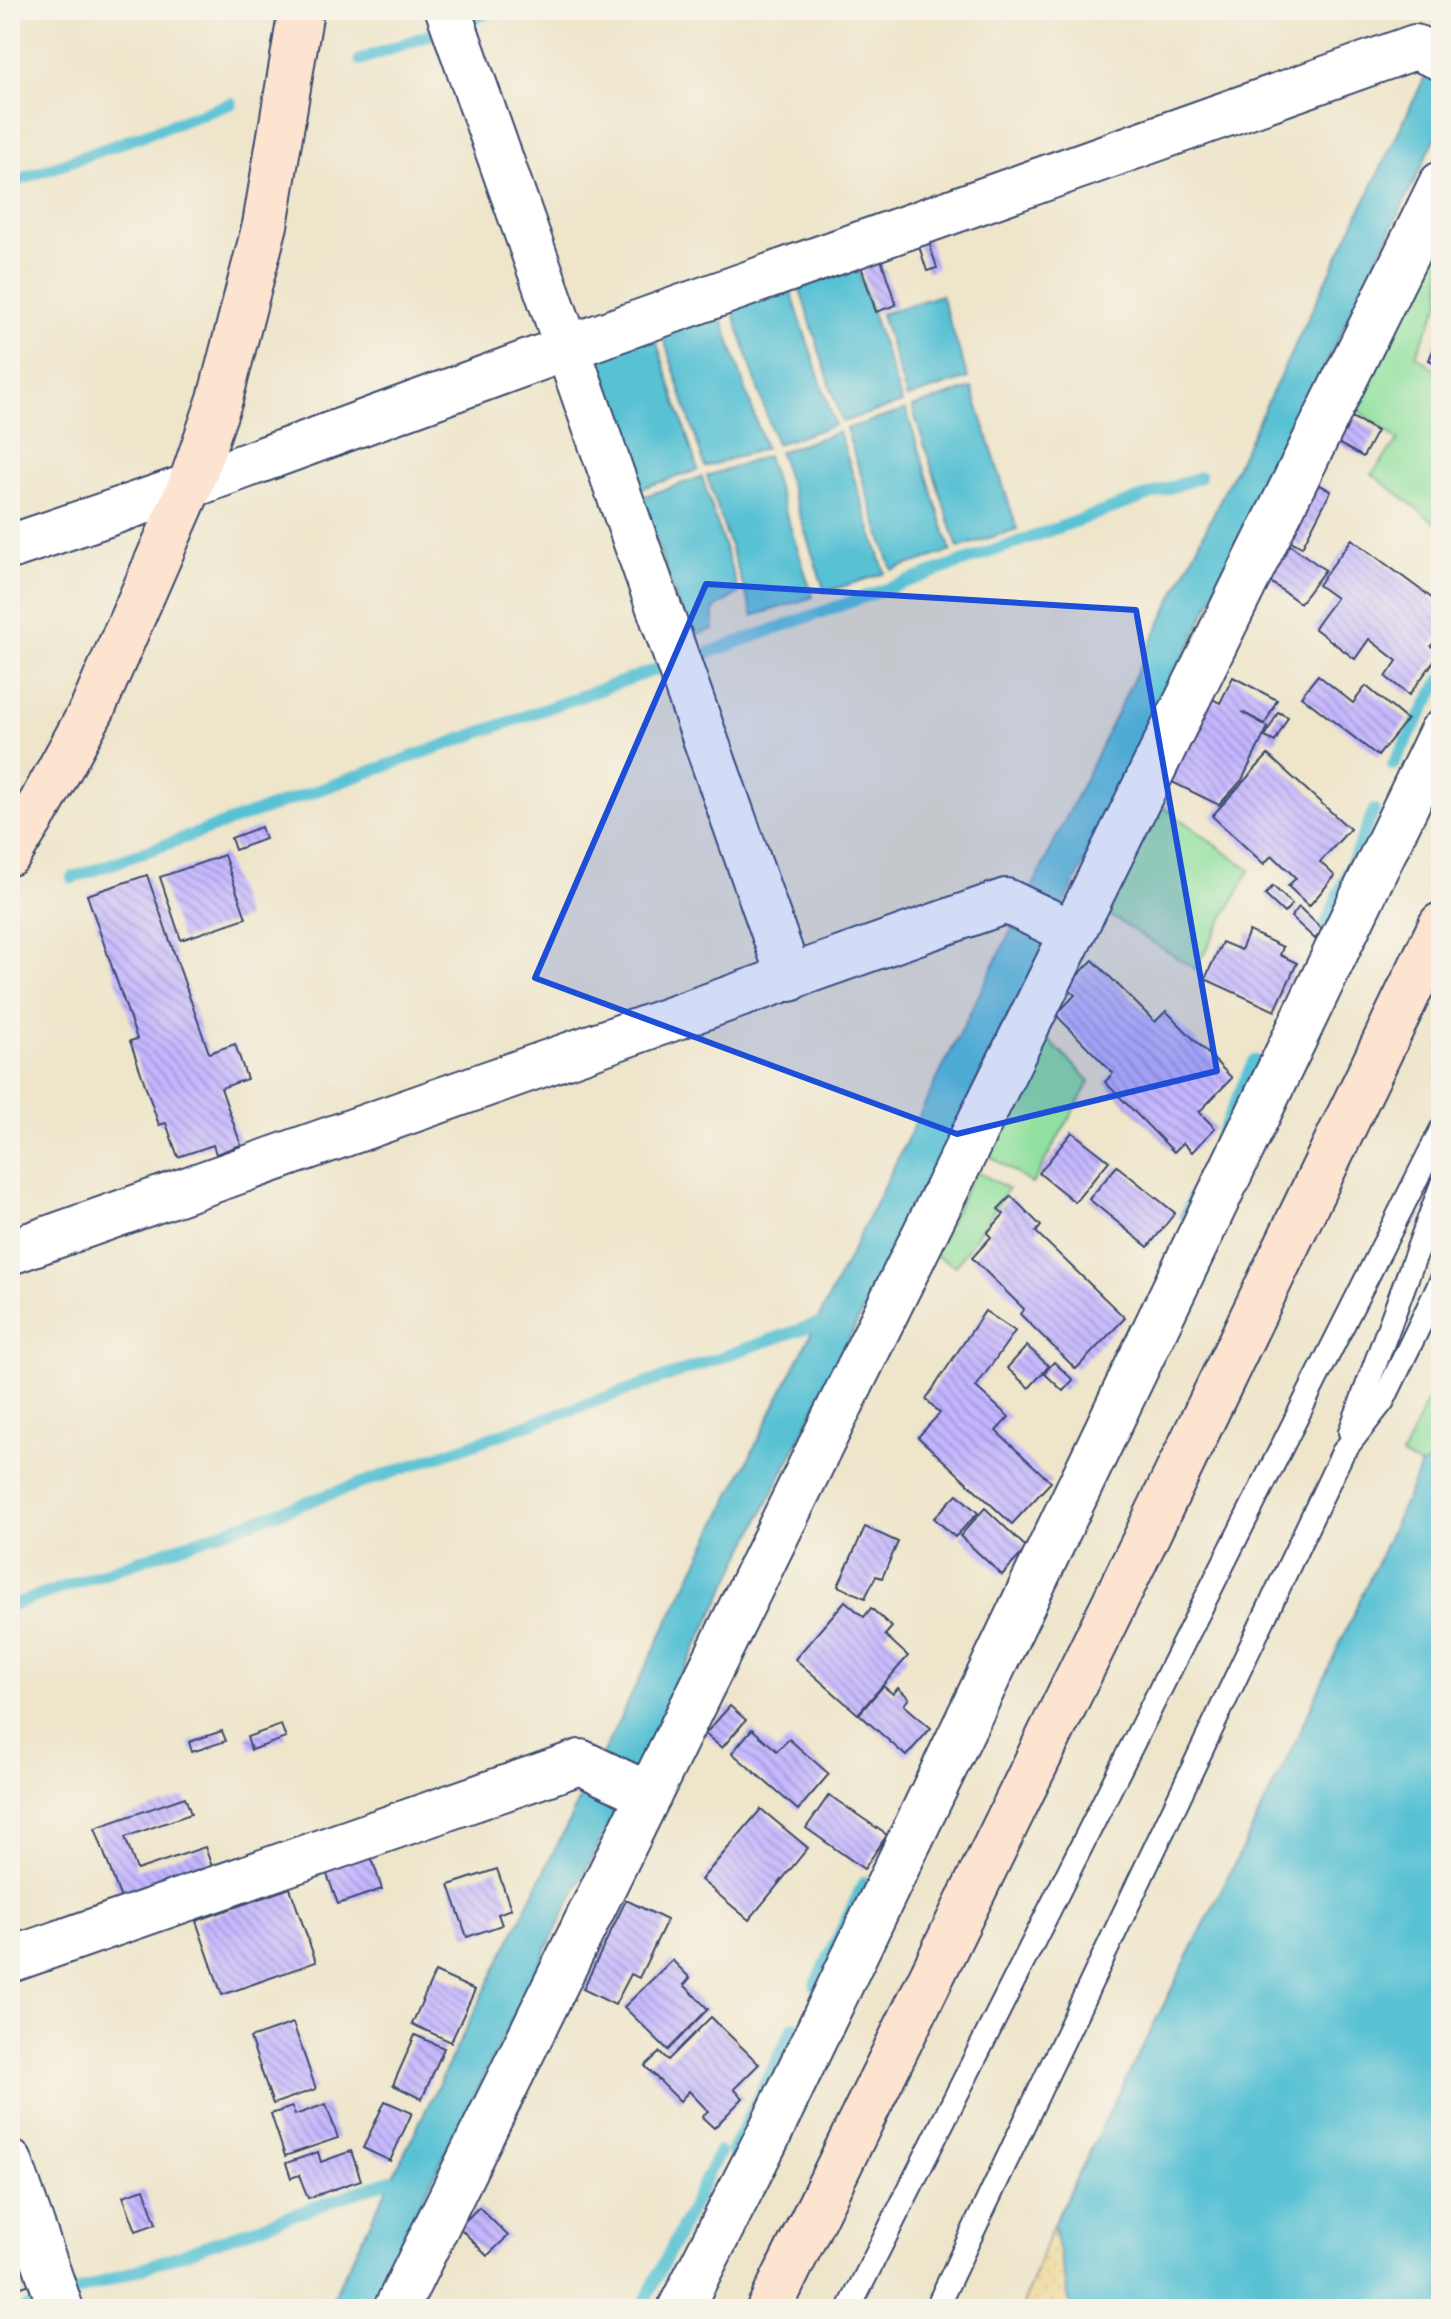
<svg xmlns="http://www.w3.org/2000/svg" width="1451" height="2319" viewBox="0 0 1451 2319" font-family="Dekko,sans-serif">
	<style>
		.green { fill: #91e09f; stroke: #56887e; stroke-width: 2 }
		.sand { fill: url(#sand-dots); stroke: #84847e; stroke-width: 2 }
		.water { fill: #58c1d4; stroke: #3a7899; stroke-width: 2 }
		.lines { fill: none; stroke-linecap: round; stroke-linejoin: round }
		.stream { stroke: #58c1d4; stroke-width: 12 }
		.building { fill: url(#building-back-hatch) }
		.lane-casing { stroke: #3b4a6e; stroke-width: 26 }
		.street-casing { stroke: #3b4a6e; stroke-width: 48 }
		.secondary-casing { stroke: #3b4a6e; stroke-width: 48 }
		.lane { stroke: #fff; stroke-width: 22 }
		.street { stroke: #fff; stroke-width: 44 }
		.secondary { stroke: #fde4d1; stroke-width: 44 }
		.marked { fill: #1d4ed8; fill-opacity: 0.2; stroke: #1d4ed8; stroke-width: 6; stroke-linejoin: round }
	</style>
	<defs>
		<pattern id="sand-dots" width="8" height="8" patternUnits="userSpaceOnUse" patternTransform="scale(2)"><rect width="8" height="8" fill="#eeda9e"/><path d="M2 2h.1M6 6h.1" fill="none" stroke="#ccbb8a" stroke-width="1.8" stroke-linecap="round"/></pattern>
		<pattern id="building-back-hatch" width="6" height="6" patternUnits="userSpaceOnUse" patternTransform="scale(2)"><rect width="6" height="6" fill="#c4b5fe"/><path d="M-1 5l2 2M0 0l6 6M5-1l2 2" fill="none" stroke="#9e94d1"/></pattern>
	</defs>
	<rect width="100%" height="100%" fill="#f7f3e8"/>
	<filter id="ink" filterUnits="userSpaceOnUse"><feTurbulence type="fractalNoise" baseFrequency=".0125" numOctaves="2"/><feDisplacementMap in="SourceGraphic" scale="16" xChannelSelector="R" yChannelSelector="G"/><feConvolveMatrix kernelMatrix="1 2 1 2 8 2 1 2 1" color-interpolation-filters="sRGB"/></filter>
	<filter id="wash" filterUnits="userSpaceOnUse"><feTurbulence type="fractalNoise" baseFrequency=".006" numOctaves="4" result="noise"/><feDisplacementMap in="SourceGraphic" scale="32" xChannelSelector="R" yChannelSelector="G"/><feGaussianBlur stdDeviation="1.8" result="paint"/><feColorMatrix in="noise" values="0 0 0 0 0 0 0 0 0 0 0 0 0 0 0 0 0 1.4 0 .05"/><feComposite in="paint" operator="in"/></filter>
	<g filter="url(#wash)">
		<rect width="100%" height="100%" fill="#eee5ca"/>
		<!-- green -->
		<g class="green">
			<polygon points="1441,215 1441,300 1416,355 1441,374 1441,527 1372,474 1398,440 1346,401"/>
			<polygon points="1150,797 1250,870 1195,969 1100,909"/>
			<polygon points="1040,1032 1090,1081 1032,1184 981,1150"/>
			<polygon points="975,1170 1008,1189 956,1266 934,1255"/>
			<polygon points="1441,1371 1441,1455 1421,1466 1402,1456"/>
		</g>
		<!-- sand -->
		<polygon class="sand" points="1053,2225 1071,2309 1021,2309 1022,2307"/>
		<!-- water -->
		<g class="water">
			<polygon points="1441,44 1441,126 1062,909 368,2309 327,2309 1034,884"/>
			<polygon points="857,267 902,403 842,422 799,286"/>
			<polygon points="790,289 835,425 776,444 732,308"/>
			<polygon points="941,295 968,378 907,398 881,314"/>
			<polygon points="720,312 765,448 705,467 661,330"/>
			<polygon points="654,334 698,470 639,489 595,353"/>
			<polygon points="972,388 1017,529 958,548 912,407"/>
			<polygon points="906,410 951,551 892,570 846,429"/>
			<polygon points="839,432 885,573 825,592 779,452"/>
			<polygon points="767,456 813,597 753,616 707,476"/>
			<polygon points="702,477 739,593 714,609 714,629 688,637 642,497"/>
			<polygon points="1441,1455 1441,2309 1071,2309 1053,2225 1288,1757 1421,1466"/>
		</g>
		<g class="lines">
			<!-- stream -->
			<g class="stream">
				<polyline points="466,20 496,10"/>
				<polyline points="360,60 437,32"/>
				<polyline points="10,183 232,103"/>
				<polyline points="696,657 1200,477"/>
				<polyline points="1393,765 1441,679"/>
				<polyline points="72,878 663,667"/>
				<polyline points="1326,924 1374,810"/>
				<polyline points="1185,1216 1254,1060"/>
				<polyline points="10,1606 816,1324"/>
				<polyline points="815,1986 864,1882"/>
				<polyline points="732,2151 794,2026"/>
				<polyline points="75,2292 391,2180"/>
				<polyline points="24,2309 40,2304"/>
				<polyline points="641,2309 719,2152"/>
			</g>
		</g>
		<g id="blocks">
			<!-- building -->
			<g class="building">
				<polygon points="927,236 937,268 927,271 917,240"/>
				<polygon points="880,256 896,305 876,312 860,263"/>
				<polygon points="1441,331 1441,366 1429,360"/>
				<polygon points="1348,415 1377,431 1363,457 1334,441"/>
				<polygon points="1311,480 1331,491 1302,547 1281,536"/>
				<polygon points="1352,539 1441,605 1441,633 1431,646 1440,653 1409,695 1386,677 1397,661 1369,639 1355,659 1314,628 1336,598 1318,585"/>
				<polygon points="1290,545 1325,570 1300,603 1265,578"/>
				<polygon points="1318,675 1353,703 1366,686 1407,720 1378,756 1301,696"/>
				<polygon points="1233,677 1277,700 1265,724 1242,712 1268,727 1242,780 1219,805 1166,779 1206,696 1220,703"/>
				<polygon points="1278,712 1288,717 1275,742 1265,737"/>
				<polygon points="1268,755 1350,829 1320,862 1335,876 1309,906 1288,886 1296,878 1272,855 1264,864 1212,816"/>
				<polygon points="261,827 265,839 235,850 231,838"/>
				<polygon points="224,855 246,918 181,940 160,877"/>
				<polygon points="147,875 209,1053 235,1044 247,1079 221,1088 241,1145 216,1154 213,1145 178,1157 166,1123 159,1125 130,1041 137,1039 87,895"/>
				<polygon points="1273,886 1292,904 1284,913 1265,895"/>
				<polygon points="1299,907 1323,930 1315,939 1291,917"/>
				<polygon points="1249,931 1283,947 1280,955 1297,963 1275,1011 1205,979 1222,942 1241,950"/>
				<polygon points="1093,960 1155,1022 1166,1011 1232,1078 1199,1112 1215,1128 1192,1152 1183,1143 1174,1152 1105,1082 1113,1073 1056,1015 1075,995 1066,987"/>
				<polygon points="1072,1132 1109,1161 1075,1202 1039,1173"/>
				<polygon points="1117,1166 1175,1213 1148,1247 1089,1199"/>
				<polygon points="1011,1196 1041,1226 1036,1232 1125,1318 1076,1369 1020,1314 1024,1309 972,1258 991,1237 987,1233 1004,1214 998,1209"/>
				<polygon points="985,1311 1015,1331 976,1387 1009,1417 996,1431 1051,1482 1012,1524 918,1437 940,1413 926,1399"/>
				<polygon points="1027,1346 1049,1366 1029,1388 1007,1368"/>
				<polygon points="1054,1362 1073,1380 1063,1391 1044,1373"/>
				<polygon points="957,1494 978,1513 955,1537 934,1518"/>
				<polygon points="985,1508 1027,1548 1002,1575 960,1536"/>
				<polygon points="865,1527 898,1542 882,1578 876,1576 865,1598 838,1586"/>
				<polygon points="845,1601 864,1617 871,1608 892,1627 885,1635 908,1656 858,1714 795,1659"/>
				<polygon points="883,1686 893,1694 898,1688 909,1698 904,1705 931,1728 906,1756 859,1714"/>
				<polygon points="730,1706 746,1720 722,1748 705,1734"/>
				<polygon points="281,1725 286,1738 251,1750 247,1737"/>
				<polygon points="752,1729 777,1751 789,1739 829,1774 798,1810 732,1753"/>
				<polygon points="222,1731 226,1741 192,1752 189,1742"/>
				<polygon points="829,1795 887,1835 864,1869 806,1828"/>
				<polygon points="185,1797 191,1814 125,1837 137,1870 205,1847 212,1867 121,1899 95,1828"/>
				<polygon points="761,1809 808,1848 749,1920 701,1880"/>
				<polygon points="370,1853 382,1889 338,1904 325,1869"/>
				<polygon points="497,1869 511,1909 498,1914 502,1925 467,1937 449,1885"/>
				<polygon points="290,1888 316,1962 222,1995 196,1921"/>
				<polygon points="626,1900 667,1920 639,1978 631,1974 615,2005 583,1989"/>
				<polygon points="672,1960 690,1978 684,1985 708,2009 668,2050 624,2007"/>
				<polygon points="435,1972 475,1990 451,2042 412,2024"/>
				<polygon points="711,2017 759,2064 734,2089 743,2098 714,2128 702,2117 708,2111 689,2091 680,2101 645,2066 660,2052 668,2060"/>
				<polygon points="293,2023 316,2089 273,2104 250,2038"/>
				<polygon points="415,2035 444,2048 422,2099 393,2085"/>
				<polygon points="385,2101 412,2113 390,2161 363,2148"/>
				<polygon points="326,2104 338,2138 285,2156 271,2114 292,2107 295,2115"/>
				<polygon points="351,2151 361,2180 308,2198 299,2175 291,2178 286,2163 318,2152 321,2162"/>
				<polygon points="144,2189 156,2224 136,2231 123,2196"/>
				<polygon points="479,2207 508,2236 487,2256 459,2227"/>
				<polygon points="14,2236 30,2284 10,2291 10,2238"/>
			</g>
		</g>
	</g>
	<g filter="url(#ink)">
		<use href="#blocks" fill-opacity="0" stroke="#3b4a6e" stroke-width="2"/>
		<g class="lines">
			<defs>
				<g id="lane">
					<polyline points="1350,1432 1441,1186"/>
					<polyline points="849,2309 1441,1130"/>
					<polyline points="936,2309 1343,1452 1383,1401 1441,1281"/>
				</g>
				<g id="street">
					<polyline points="448,10 790,979"/>
					<polyline points="10,547 190,486 567,348 1415,47 1441,58"/>
					<polyline points="10,1252 1006,901 1071,932"/>
					<polyline points="10,1960 580,1762 649,1795"/>
					<polyline points="10,2162 61,2309"/>
					<polyline points="396,2309 1441,184"/>
					<polyline points="680,2309 768,2136 1441,733"/>
				</g>
				<g id="secondary">
					<polyline points="10,853 40,805 93,708 190,486 220,399 265,225 301,10"/>
					<polyline points="769,2309 1144,1542 1441,925"/>
				</g>
			</defs>
			<!-- lane casing -->
			<use href="#lane" class="lane-casing"/>
			<!-- street casing -->
			<use href="#street" class="street-casing"/>
			<!-- secondary casing -->
			<use href="#secondary" class="secondary-casing"/>
			<!-- lane -->
			<use href="#lane" class="lane"/>
			<!-- street -->
			<use href="#street" class="street"/>
			<!-- secondary -->
			<use href="#secondary" class="secondary"/>
		</g>
	</g>
	<!-- marked area -->
	<path class="marked" d="M706 584 1136 610 1217 1071 957 1134 535 978Z"/>
	<!-- margin -->
	<rect width="1451" height="2319" fill="none" stroke="#f7f3e8" stroke-width="40"/>
</svg>
